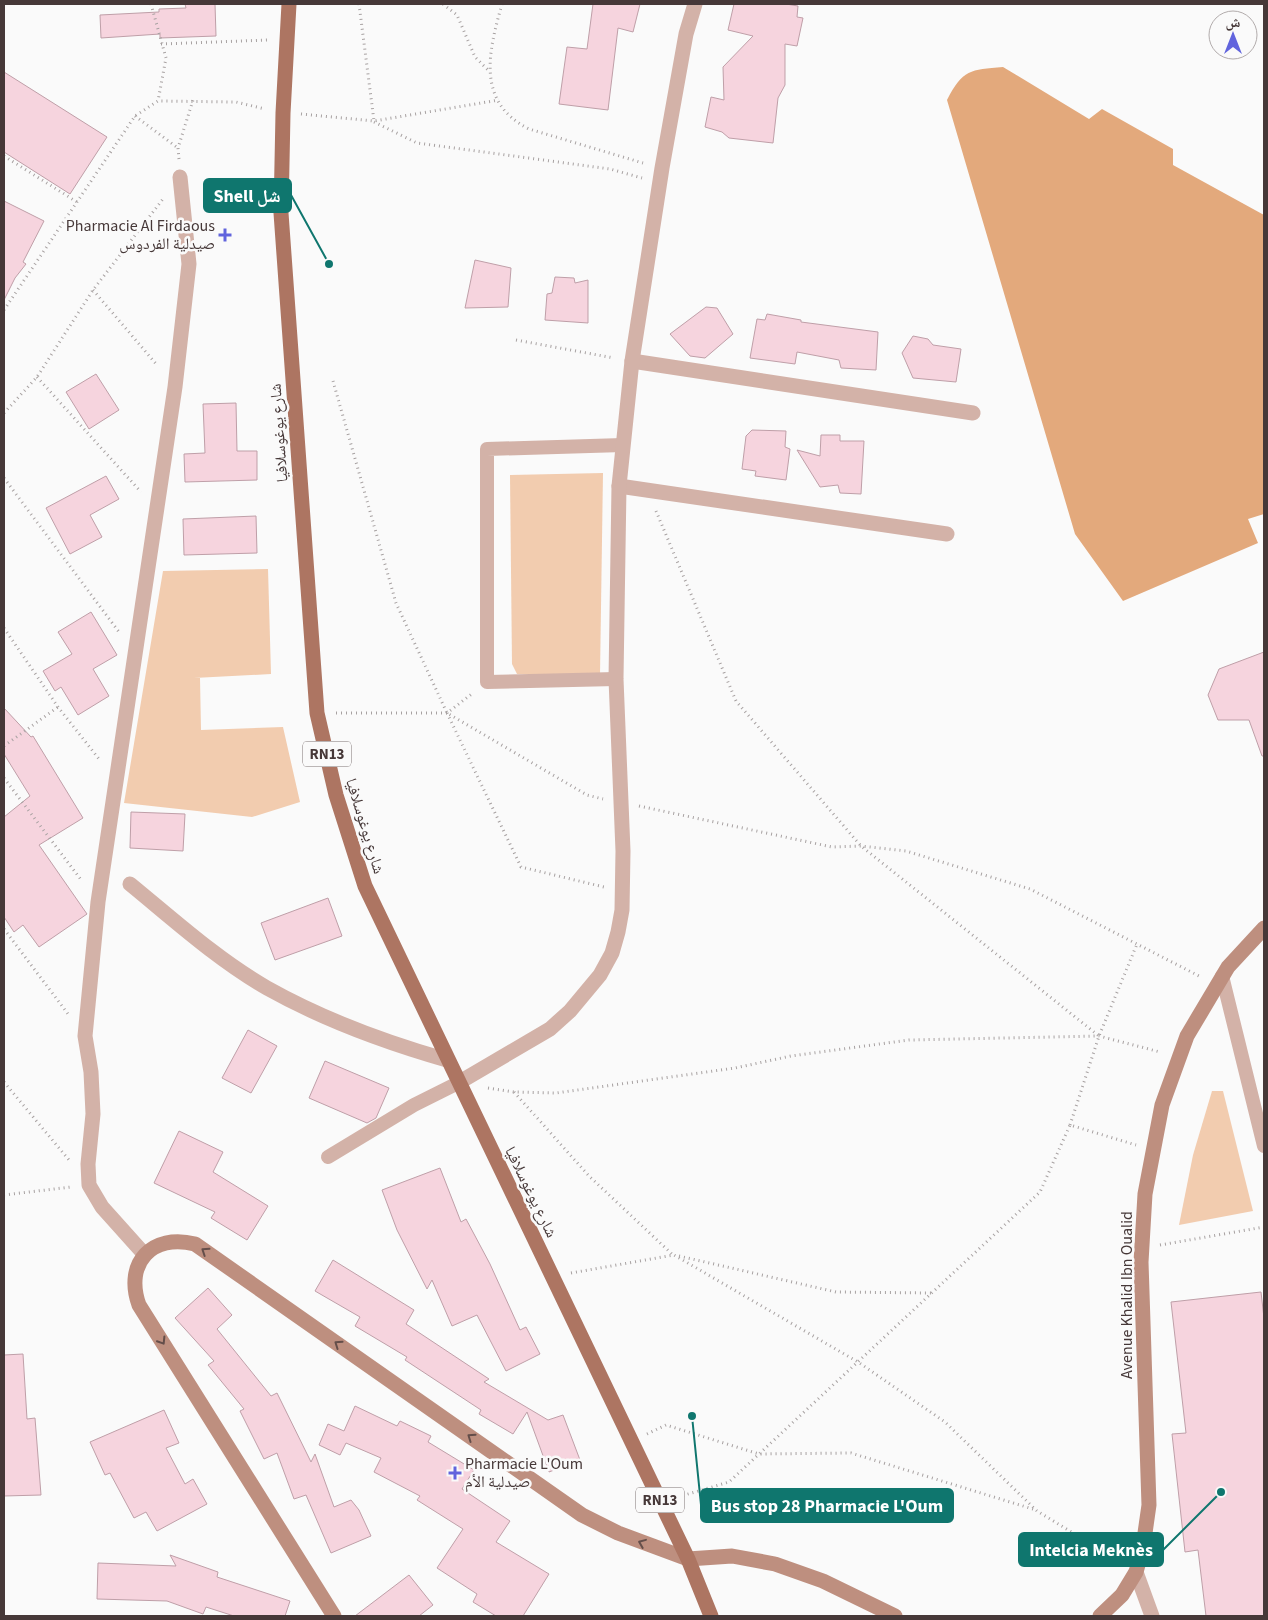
<svg xmlns="http://www.w3.org/2000/svg" width="1268" height="1620" viewBox="0 0 1268 1620" font-family="'Source Sans 3','Noto Naskh Arabic',sans-serif">
	<style>
		.green { fill: #f2ccaf }
		.forest { fill: #e3a97c }
		.building { fill: #f6d4de; stroke: #bf9fa8 }
		.lines { fill: none; stroke-linecap: round; stroke-linejoin: round }
		.path { stroke: #a7a1a1; stroke-width: 3; stroke-dasharray: 1 4; stroke-linecap: butt }
		.service { stroke: #d3b2a8; stroke-width: 14 }
		.minor { stroke: #d3b2a8; stroke-width: 15 }
		.secondary { stroke: #be8f7f; stroke-width: 15 }
		.primary { stroke: #ad7562; stroke-width: 15 }
		.oneway { stroke: #644e4a }
		.poi-dot { fill: #6164dd; stroke: #fafafa; stroke-width: 2 }
		.labels { text-anchor: middle; dominant-baseline: central; stroke-width: 5; stroke-linejoin: round; paint-order: stroke }
		.shield { fill: #fafafa; stroke: #7c7272; stroke-width: 1 }
		.shield-label { font-size: 15px; font-weight: bold; fill: #463838 }
		.poi-label { font-size: 16px; fill: #463838; stroke: #fafafa; text-anchor: end }
		.street-label { font-size: 16px; fill: #463838; stroke: #fafafa }
		.leader { fill: none; stroke: #0f766e; stroke-width: 2 }
		.callout-dot { fill: #0f766e; stroke: #fafafa; stroke-width: 2 }
		.callout { fill: #0f766e; stroke: #0f766e; stroke-width: 2 }
		.callout-label { font-size: 18px; text-anchor: middle; font-weight: bold; fill: #fff }
	</style>
	<rect width="100%" height="100%" fill="#fafafa"/>
	<!-- green -->
	<g class="green">
		<polygon points="603,473 600,675 517,674 512,664 510,475"/>
		<polygon points="268,569 271,674 194,678 200,678 201,730 283,727 300,802 252,817 124,803 163,571"/>
		<polygon points="1212,1091 1223,1091 1253,1211 1179,1225 1193,1155"/>
	</g>
	<!-- forest -->
	<path class="forest" d="M1003 67 1089 119 1102 109 1173 149V165L1264 215V514L1248 519 1258 543 1123 601 1075 534 947 100C963 69 970 70 1003 67Z"/>
	<!-- building -->
	<g class="building">
		<polygon points="185,4 215,4 216,36 160,38 160,34 101,38 100,15 159,12 159,9 186,8"/>
		<polygon points="593,4 640,4 633,32 618,28 608,110 559,104 567,47 587,49"/>
		<polygon points="734,4 786,4 798,6 797,17 803,18 797,46 785,44 785,85 778,98 773,143 729,138 722,132 705,127 711,97 724,100 723,67 753,36 728,30"/>
		<polygon points="4,72 107,137 70,194 4,152"/>
		<polygon points="4,201 44,221 23,262 26,264 15,278 4,300"/>
		<polygon points="475,260 511,268 508,307 465,308"/>
		<polygon points="555,277 574,278 575,283 588,280 588,323 545,320 547,294 552,293"/>
		<polygon points="706,307 717,308 733,334 705,358 690,356 670,334"/>
		<polygon points="767,314 801,320 801,322 878,332 876,370 841,368 839,360 797,352 795,364 750,358 757,319 765,320"/>
		<polygon points="913,336 928,339 933,345 961,349 956,382 913,378 902,353"/>
		<polygon points="96,374 119,410 89,429 66,392"/>
		<polygon points="236,403 237,451 257,451 257,480 185,482 184,454 205,453 203,404"/>
		<polygon points="752,430 786,431 785,447 790,449 786,480 755,476 756,471 742,469 746,436"/>
		<polygon points="821,435 840,435 840,441 864,441 861,494 840,493 838,485 820,487 797,450 820,456"/>
		<polygon points="106,476 119,499 90,515 102,537 70,554 46,508"/>
		<polygon points="256,516 257,553 184,555 183,519"/>
		<polygon points="91,612 117,655 93,669 109,696 78,715 61,687 55,691 43,671 72,654 58,632"/>
		<polygon points="1264,652 1264,756 1262,756 1249,720 1218,720 1208,695 1219,669"/>
		<polygon points="4,708 31,737 33,736 83,818 39,845 87,914 39,947 23,925 14,932 4,917 4,817 30,796 4,754"/>
		<polygon points="131,812 185,814 183,851 130,848"/>
		<polygon points="328,898 342,936 275,960 261,923"/>
		<polygon points="248,1030 277,1046 251,1093 222,1078"/>
		<polygon points="325,1061 389,1088 376,1118 367,1123 309,1098"/>
		<polygon points="179,1131 223,1152 213,1172 268,1206 247,1240 211,1218 215,1212 154,1183"/>
		<polygon points="440,1168 461,1222 466,1219 490,1264 520,1330 526,1327 540,1354 506,1371 477,1315 452,1326 432,1280 427,1289 397,1230 382,1190"/>
		<polygon points="333,1260 414,1310 406,1324 489,1379 484,1382 548,1420 563,1415 580,1460 549,1472 527,1412 513,1434 479,1414 481,1410 405,1360 407,1357 355,1326 360,1317 315,1291"/>
		<polygon points="208,1288 232,1315 217,1329 271,1396 277,1393 311,1462 315,1454 334,1507 351,1500 359,1510 371,1536 331,1553 306,1495 294,1499 277,1453 264,1459 240,1411 244,1409 208,1365 214,1361 175,1318"/>
		<polygon points="1261,1292 1264,1318 1264,1616 1206,1616 1198,1550 1185,1552 1172,1434 1186,1433 1171,1302"/>
		<polygon points="23,1354 27,1419 35,1418 41,1495 4,1496 4,1355"/>
		<polygon points="355,1406 397,1426 400,1421 431,1436 428,1442 474,1470 462,1489 510,1521 496,1542 549,1574 523,1616 496,1616 473,1602 477,1594 437,1568 463,1529 417,1500 420,1496 374,1472 381,1458 346,1443 340,1455 319,1445 328,1424 344,1431"/>
		<polygon points="164,1410 179,1443 166,1448 185,1484 193,1479 207,1504 157,1531 146,1512 134,1518 110,1473 105,1475 90,1442"/>
		<polygon points="170,1555 218,1572 217,1577 290,1601 285,1616 234,1616 206,1607 203,1614 167,1601 97,1599 98,1563 176,1566"/>
		<polygon points="409,1575 433,1605 419,1616 355,1616"/>
	</g>
	<g class="lines">
		<!-- path -->
		<g class="path">
			<polyline points="151,4 166,58 158,101"/>
			<polyline points="359,4 374,121"/>
			<polyline points="443,4 457,15 475,57 490,72"/>
			<path d="M502 4C489 50 475 102 529 129L643 163"/>
			<polyline points="161,44 268,40"/>
			<polyline points="301,114 374,121 499,100"/>
			<polyline points="135,116 178,148"/>
			<polyline points="374,122 417,143 610,169 642,178"/>
			<polyline points="4,156 77,202"/>
			<polyline points="179,159 178,148 193,100"/>
			<polyline points="93,290 157,365"/>
			<polyline points="4,310 135,116 158,101 236,102 265,109"/>
			<polyline points="516,340 614,358"/>
			<polyline points="37,377 141,492"/>
			<polyline points="333,381 396,603 447,713 587,795 603,799"/>
			<polyline points="4,413 37,377 93,290 163,199"/>
			<polyline points="4,478 119,632"/>
			<polyline points="656,511 736,701 861,846 1099,1036"/>
			<polyline points="4,628 58,707 99,759"/>
			<polyline points="336,713 447,713 473,693"/>
			<polyline points="447,713 521,867 604,887"/>
			<polyline points="4,746 58,707"/>
			<polyline points="4,778 82,881"/>
			<polyline points="639,806 832,847 861,846 906,851 1030,889 1201,977"/>
			<polyline points="4,929 68,1014"/>
			<polyline points="4,1082 69,1160"/>
			<polyline points="488,1088 514,1092 556,1093 735,1068 791,1056 909,1040 1099,1036 1160,1052"/>
			<polyline points="514,1092 589,1176 673,1255"/>
			<polyline points="1070,1125 1099,1036 1137,944"/>
			<polyline points="4,1195 71,1187"/>
			<polyline points="1160,1245 1264,1227"/>
			<polyline points="679,1256 836,1292 931,1293"/>
			<polyline points="571,1273 674,1255 858,1362 945,1422 1037,1511 1119,1561"/>
			<polyline points="647,1434 666,1425 759,1454 851,1453 1036,1510"/>
			<polyline points="678,1497 729,1482 1040,1192 1070,1125 1136,1145"/>
		</g>
		<!-- service -->
		<g class="service">
			<polyline points="616,679 487,682 487,449 623,445"/>
			<polyline points="1222,976 1264,1146"/>
			<polyline points="328,1157 414,1105 458,1083"/>
		</g>
		<!-- minor -->
		<g class="minor">
			<polyline points="632,361 973,413"/>
			<polyline points="619,486 947,534"/>
			<path d="M130 884C174 920 218 960 267 988 324 1020 384 1042 447 1060"/>
			<polyline points="458,1083 550,1029 570,1011 600,975 612,953 618,932 622,910 623,851 616,679 619,486 632,361 662,168 686,34 695,4"/>
			<polyline points="145,1255 102,1207 89,1185 88,1164 93,1114 91,1072 85,1036 98,902 175,387 189,264 180,177"/>
			<polyline points="1136,1572 1152,1616"/>
		</g>
		<!-- secondary -->
		<g class="secondary">
			<path d="M334 1616 139 1305C124 1263 152 1233 195 1244L582 1515 618 1533 688 1559 732 1556 775 1564 823 1581 895 1616"/>
			<polyline points="1100,1616 1122,1595 1136,1572 1143,1547 1149,1505 1141,1262 1145,1194 1162,1105 1187,1036 1228,967 1264,928"/>
		</g>
		<!-- primary -->
		<polyline class="primary" points="289,4 283,113 281,213 317,713 336,795 365,886 688,1559 711,1616"/>
	</g>
	<!-- one-way arrows -->
	<defs><path id="oneway-chevron" d="M-2-3.5L2.5 0L-2 3.5" fill="none" stroke-width="1.6" stroke-linecap="round" stroke-linejoin="round" transform="scale(1.25)"/></defs>
	<g class="oneway">
		<use href="#oneway-chevron" transform="translate(205 1251) rotate(-146)"/>
		<use href="#oneway-chevron" transform="translate(162 1341) rotate(58)"/>
		<use href="#oneway-chevron" transform="translate(338 1344) rotate(-145)"/>
		<use href="#oneway-chevron" transform="translate(471 1437) rotate(-145)"/>
		<use href="#oneway-chevron" transform="translate(642 1543) rotate(-158)"/>
	</g>
	<!-- markers -->
	<g class="poi-dot">
		<path d="M222.5 227.5h5v5h5v5h-5v5h-5v-5h-5v-5h5z"/>
		<path d="M452.5 1465.5h5v5h5v5h-5v5h-5v-5h-5v-5h5z"/>
	</g>
	<g class="labels">
		<!-- shield labels -->
		<g class="shield">
			<rect x="303" y="741.5" width="48" height="25" rx="4"/>
			<rect x="636" y="1487.5" width="48" height="25" rx="4"/>
		</g>
		<g class="shield-label">
			<text x="327" y="754">RN13</text>
			<text x="660" y="1500">RN13</text>
		</g>
		<!-- poi labels -->
		<g class="poi-label">
			<text x="215" y="226">Pharmacie Al Firdaous<tspan x="215" dy="18">صيدلية الفردوس</tspan></text>
			<text x="465" y="1464" text-anchor="start">Pharmacie L'Oum<tspan x="465" dy="18">صيدلية الأم</tspan></text>
		</g>
		<!-- street labels -->
		<g class="street-label">
			<text transform="translate(279 433) rotate(-94)">شارع يوغوسلافيا</text>
			<text transform="translate(365 826) rotate(73)">شارع يوغوسلافيا</text>
			<text transform="translate(531 1192) rotate(64)">شارع يوغوسلافيا</text>
			<text transform="translate(1127 1295) rotate(-90)">Avenue Khalid Ibn Oualid</text>
		</g>
	</g>
	<!-- callouts -->
	<path class="leader" d="M329 264L291 195M692 1416L701 1505M1221 1492L1163 1550"/>
	<g class="callout-dot">
		<circle cx="329" cy="264" r="5"/>
		<circle cx="692" cy="1416" r="5"/>
		<circle cx="1221" cy="1492" r="5"/>
	</g>
	<g class="callout">
		<rect x="204" y="179" width="87" height="33" rx="5"/>
		<rect x="701" y="1489" width="252" height="33" rx="5"/>
		<rect x="1019" y="1533" width="144" height="33" rx="5"/>
	</g>
	<g class="callout-label">
		<text x="247" y="202">Shell شل</text>
		<text x="827" y="1512">Bus stop 28 Pharmacie L'Oum</text>
		<text x="1091" y="1556">Intelcia Meknès</text>
	</g>
	<!-- border -->
	<rect width="1268" height="1620" fill="none" stroke="#463838" stroke-width="10"/>
	<!-- north arrow -->
	<g transform="translate(1233 35)"><circle r="24" fill="#fafafa" stroke="#b2acac"/>
	<path d="M0-4L9 19L0 12L-9 19Z" fill="#6164dd"/>
	<text y="-8" font-size="14" font-weight="bold" text-anchor="middle" fill="#463838">ش</text>
	</g>
</svg>
